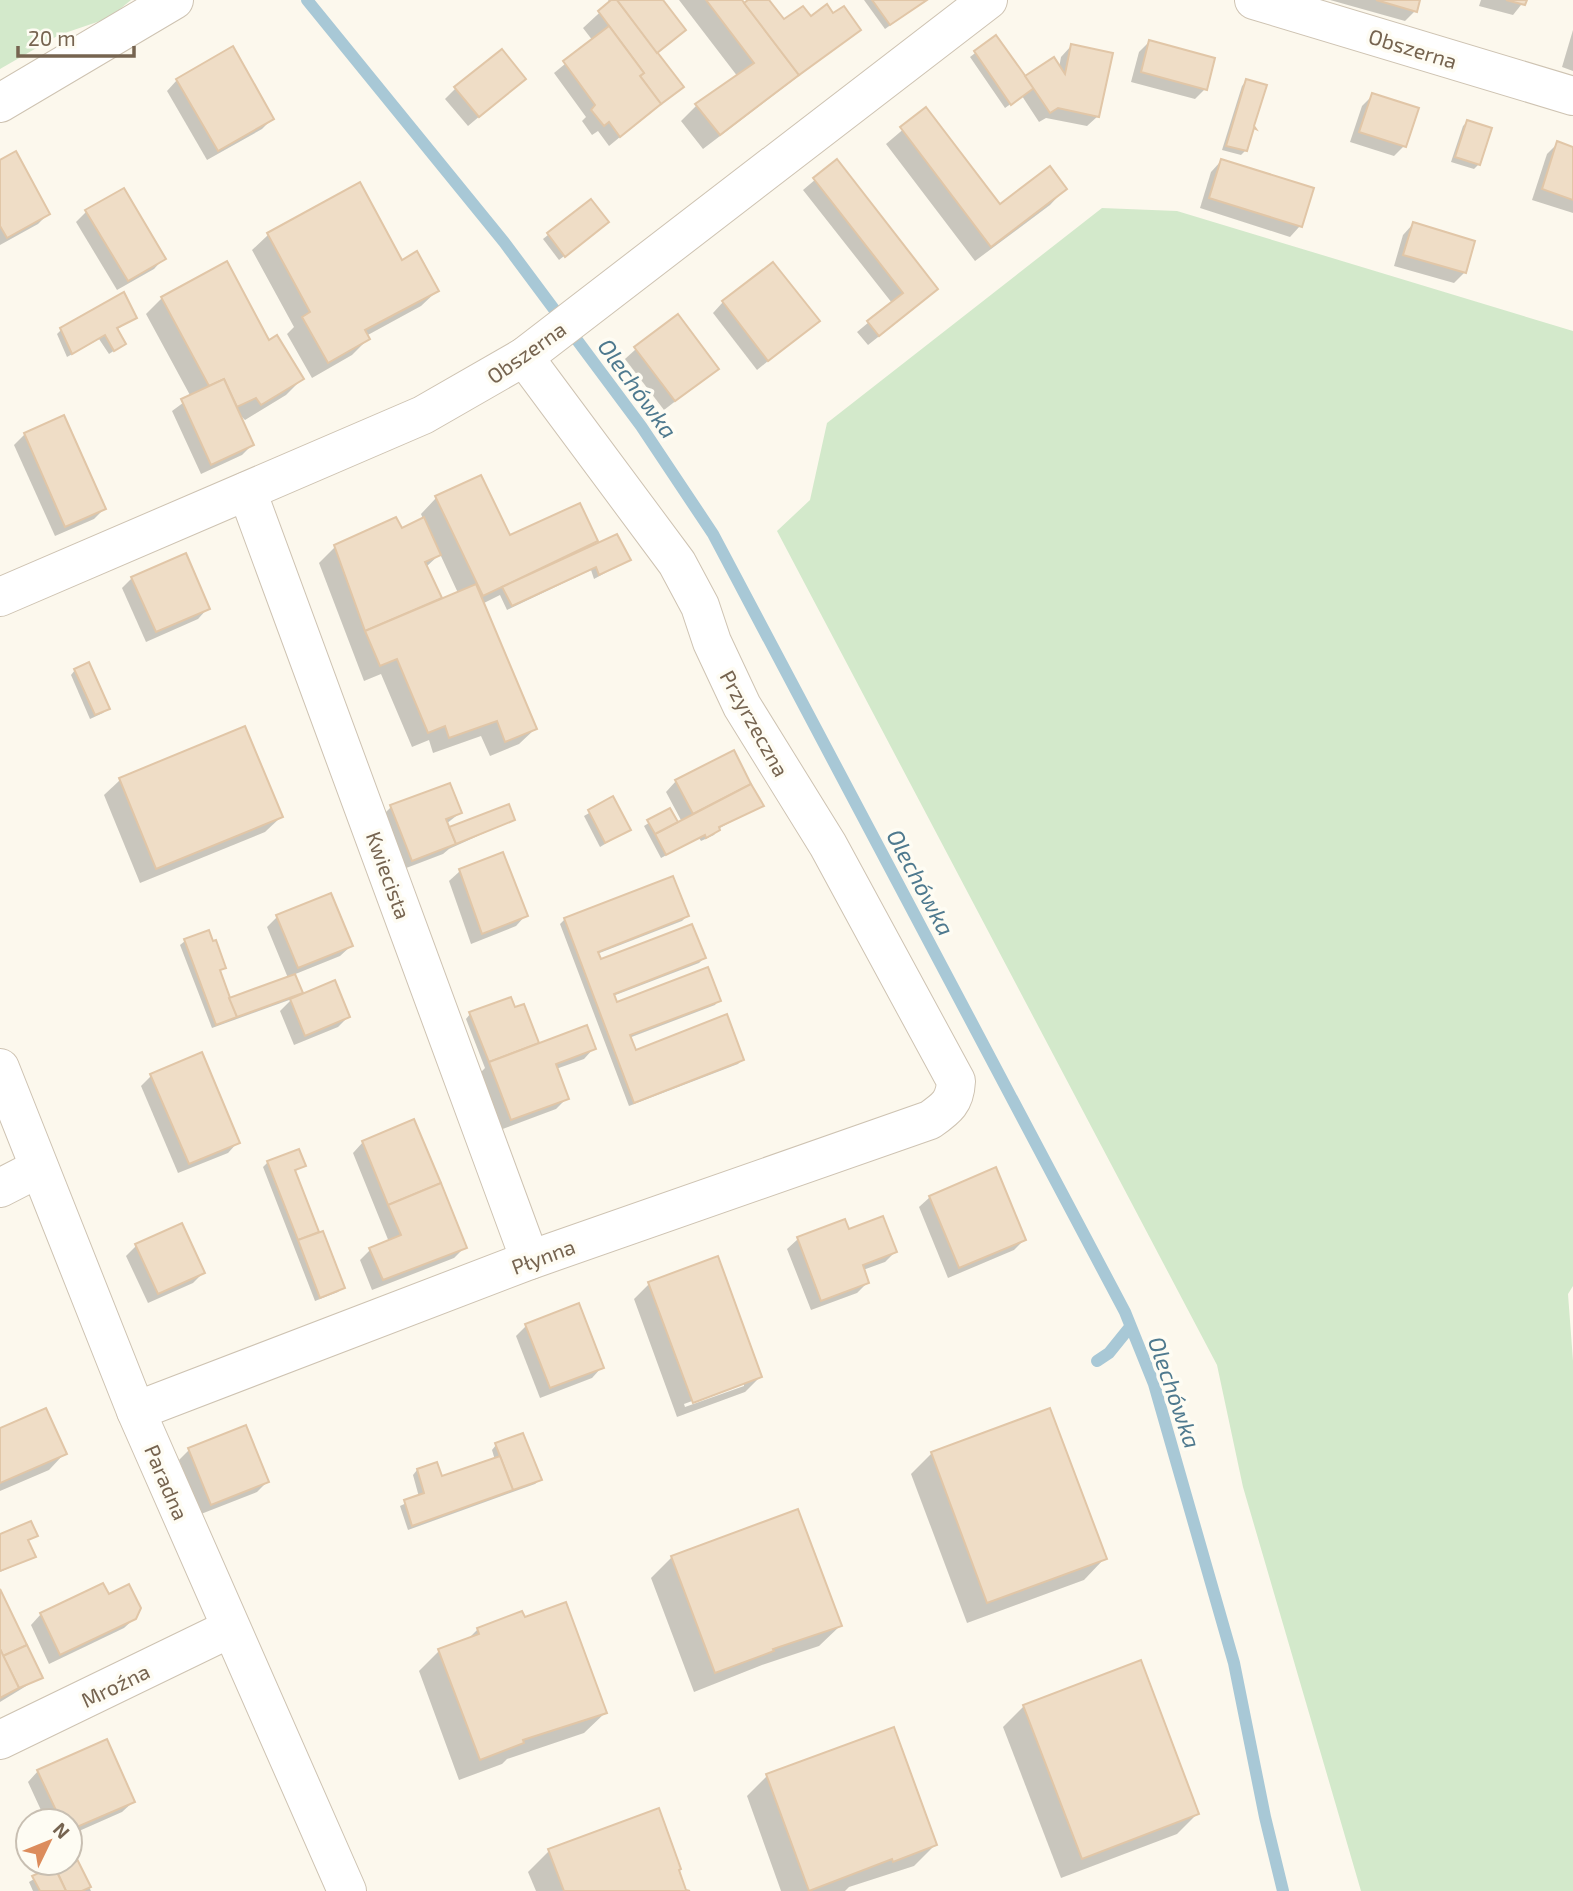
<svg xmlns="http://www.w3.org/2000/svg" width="1573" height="1891" viewBox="0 0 1573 1891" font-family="'Exo 2',sans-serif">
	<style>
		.green { fill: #d3e9cb }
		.shadow { fill: #0003; fill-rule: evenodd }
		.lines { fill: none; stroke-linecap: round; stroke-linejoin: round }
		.stream { stroke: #a8c8d6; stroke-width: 12 }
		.building { fill: #efddc6; stroke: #e1c6a7; stroke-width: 2 }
		.minor-casing { stroke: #cec3b2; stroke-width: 40 }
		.tertiary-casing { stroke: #cec3b2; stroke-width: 40 }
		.minor { stroke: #fff; stroke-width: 38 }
		.tertiary { stroke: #fff; stroke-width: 38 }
		.labels { text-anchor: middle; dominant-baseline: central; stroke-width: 7; stroke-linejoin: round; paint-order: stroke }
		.street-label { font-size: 21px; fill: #766450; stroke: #fefcf3 }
		.water-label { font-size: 23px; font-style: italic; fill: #4e798e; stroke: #fefcf3 }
	</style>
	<rect width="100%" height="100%" fill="#fcf8ed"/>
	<!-- green -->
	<g class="green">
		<polygon points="0,0 131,0 109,18 59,35 0,69"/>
		<polygon points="1102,208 1177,211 1573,331 1573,1286 1568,1294 1573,1361 1573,1891 1361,1891 1243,1487 1217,1365 777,531 810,500 827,423"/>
	</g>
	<!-- shadow -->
	<g class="shadow">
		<polygon points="608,0 660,0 655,53 681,87 609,146 598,131 592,135 582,121 586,117 554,73 593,41 583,28 610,3"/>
		<polygon points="679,0 740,0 744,5 751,0 766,0 784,21 833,15 859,30 703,149 681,121 696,106 738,77"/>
		<polygon points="864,0 926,0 885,29"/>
		<polygon points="1330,0 1418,0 1415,11 1405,21"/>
		<polygon points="1481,0 1525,0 1513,15 1479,6"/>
		<polygon points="1573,30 1573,71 1562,67"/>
		<polygon points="996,37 1025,79 1059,68 1061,57 1071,46 1098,116 1087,126 1046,118 1039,122 1022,96 1005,108 970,57"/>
		<polygon points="1149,42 1205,89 1195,99 1131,82 1139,52"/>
		<polygon points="524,79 468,126 445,99 455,89"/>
		<polygon points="177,80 272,119 262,129 207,160 167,91"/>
		<polygon points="1246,81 1246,150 1241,155 1222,150 1242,86"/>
		<polygon points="1373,95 1404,146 1394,156 1350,142 1362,106"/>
		<polygon points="926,110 999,207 1065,189 1050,205 975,261 886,144"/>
		<polygon points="1467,122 1479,164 1474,169 1451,162 1463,126"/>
		<polygon points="1558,143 1573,148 1573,213 1532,200 1547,154"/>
		<polygon points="1221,161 1300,226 1290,237 1200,208 1211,172"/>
		<polygon points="0,162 48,214 38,224 0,245"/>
		<polygon points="836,162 926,299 868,345 857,332 892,303 803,190"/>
		<polygon points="590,201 602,226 559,260 543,239"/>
		<polygon points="86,212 164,258 154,269 117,290 76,222"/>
		<polygon points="1413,224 1465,272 1454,283 1394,266 1403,235"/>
		<polygon points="268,235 401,262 437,291 421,306 366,336 368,339 352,355 312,378 287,334 294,327 252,250"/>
		<polygon points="162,298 268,342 302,379 286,395 245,420 237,412 252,445 242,455 201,474 172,411 191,397 146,314"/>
		<polygon points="723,302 817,321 757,370 713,313"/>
		<polygon points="135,318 116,330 124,344 109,354 99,339 67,357 57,334 62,329"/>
		<polygon points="636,349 717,369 664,410 625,359"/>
		<polygon points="25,434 104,509 94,519 55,536 14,445"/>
		<path d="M436 498 509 538 596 541 589 548 629 560 594 579 591 570 507 610 500 595 484 603 535 729 519 744 490 756 481 736 433 753 429 740 412 747 381 674 364 681 319 563 335 547 401 530 423 519 421 514ZM440 554 458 593 441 600 425 568Z"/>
		<polygon points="132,578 208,608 198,619 146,642 122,588"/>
		<polygon points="75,670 108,708 103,713 90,719 71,675"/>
		<polygon points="245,728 281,817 265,832 140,883 104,795 120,780"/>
		<polygon points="676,781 750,785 762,805 718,829 714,835 701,841 699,838 661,858 644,826 669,810 677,825 682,822 666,792"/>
		<polygon points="613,799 628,830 600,847 584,816"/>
		<polygon points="391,807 460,813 446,824 450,829 513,820 449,849 443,854 401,870 381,817"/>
		<polygon points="460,871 526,915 516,926 471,944 449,881"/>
		<polygon points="687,916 682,921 597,954 600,961 704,958 699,963 613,996 616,1004 719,1000 715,1005 629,1038 635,1052 742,1060 738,1064 629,1106 560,924 565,919"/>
		<polygon points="277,917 351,946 340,956 293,975 301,993 295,999 348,1017 338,1027 294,1045 280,1011 292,999 212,1028 180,945 185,941 224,967 219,972 228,1001 288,978 267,927"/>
		<polygon points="523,1006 538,1045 594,1048 584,1059 556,1069 567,1098 556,1109 500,1130 479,1074 485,1068 466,1019 470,1014"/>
		<polygon points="151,1076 238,1142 228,1153 178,1173 141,1086"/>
		<polygon points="363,1142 464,1248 454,1258 372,1290 360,1260 370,1250 389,1242 353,1153"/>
		<polygon points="268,1162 304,1165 294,1172 343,1287 338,1292 315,1301 263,1167"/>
		<polygon points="930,1197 1024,1240 1014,1250 948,1278 919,1207"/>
		<polygon points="844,1222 848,1231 895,1252 885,1262 863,1270 867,1283 857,1293 811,1310 787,1249 798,1239"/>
		<polygon points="136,1246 203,1273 193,1283 148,1303 126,1256"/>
		<path d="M649 1284 760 1377 745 1392 677 1417 634 1299ZM744 1382V1386L685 1407 684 1404Z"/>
		<polygon points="526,1326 602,1367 592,1378 540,1398 516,1336"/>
		<polygon points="0,1429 64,1454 49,1470 0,1491"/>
		<polygon points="496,1445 540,1480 535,1484 408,1530 400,1506 419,1497 413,1475 417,1470 441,1478 495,1460 492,1450"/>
		<polygon points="189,1450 267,1482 257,1492 201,1514 179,1460"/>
		<polygon points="932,1453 1104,1559 1084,1580 967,1623 911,1474"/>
		<polygon points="36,1535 27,1542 34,1557 0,1572 0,1536"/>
		<polygon points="672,1557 840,1626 819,1646 762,1665 694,1692 651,1578"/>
		<polygon points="0,1593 41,1677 0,1702"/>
		<polygon points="41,1614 135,1618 124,1628 49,1664 31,1625"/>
		<polygon points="478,1629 605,1713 584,1733 507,1759 502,1764 459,1780 419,1671 439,1651 467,1640"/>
		<polygon points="1024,1706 1197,1814 1177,1834 1061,1878 1003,1727"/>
		<polygon points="38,1771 133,1802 122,1812 70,1835 70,1821 46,1821 28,1782"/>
		<polygon points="767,1776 935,1845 914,1866 849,1887 845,1891 781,1891 747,1796"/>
		<polygon points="70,1848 91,1891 33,1891 29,1882 49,1870 46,1863 70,1863"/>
		<polygon points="549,1851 684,1891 536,1891 528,1872"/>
	</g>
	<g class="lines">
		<!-- stream -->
		<g class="stream">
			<polyline points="307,0 504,242 641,426 713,534 1125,1312 1154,1384 1234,1663 1265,1817 1283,1891"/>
			<polyline points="1097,1361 1109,1353 1130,1327"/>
		</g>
	</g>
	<!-- building -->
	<g class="building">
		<polygon points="611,0 617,0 684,87 661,104 640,76 644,73 598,11"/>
		<polygon points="617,0 663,0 686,30 657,53"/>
		<polygon points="706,0 742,0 799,75 720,135 695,104 754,63"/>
		<polygon points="748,0 769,0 784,19 803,6 811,16 827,4 833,13 844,6 861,30 799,75 744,3"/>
		<polygon points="872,0 927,0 890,25"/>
		<polygon points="1376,0 1420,0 1417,12"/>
		<polygon points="1506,0 1527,0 1525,5"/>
		<polygon points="609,26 644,73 640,76 661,104 620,137 609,122 604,126 591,110 595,105 563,61"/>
		<polygon points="996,35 1034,88 1011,105 974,51"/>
		<polygon points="1149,40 1215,58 1207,90 1141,72"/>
		<polygon points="1071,44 1113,53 1099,117 1058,108 1050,113 1025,76 1054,57 1065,74"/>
		<polygon points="233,46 274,119 218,151 176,79"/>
		<polygon points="502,49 526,79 479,117 454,87"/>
		<polygon points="1246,79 1267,85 1254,126 1256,129 1254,128 1247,151 1226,146"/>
		<polygon points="1372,93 1419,108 1406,147 1359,132"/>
		<polygon points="926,107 1000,204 1050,166 1067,189 991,247 900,127"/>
		<polygon points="1467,120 1492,128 1480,165 1455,157"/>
		<polygon points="1557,141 1573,147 1573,200 1542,189"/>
		<polygon points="16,151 50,214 7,238 0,226 0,160"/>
		<polygon points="837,159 938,289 879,336 867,321 903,293 813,178"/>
		<polygon points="1221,159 1314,188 1302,227 1209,198"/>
		<polygon points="360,182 402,260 417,251 439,291 365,330 370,339 328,363 302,317 310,312 267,233"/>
		<polygon points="124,188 166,259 128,281 85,210"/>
		<polygon points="591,199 609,222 565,257 547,233"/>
		<polygon points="1413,222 1475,241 1466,273 1403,255"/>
		<polygon points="227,261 269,340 277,335 304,379 261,405 256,398 237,407 224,379 209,386 161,297"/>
		<polygon points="773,262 820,321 768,361 722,301"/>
		<polygon points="124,292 137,318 117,328 126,344 114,351 105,335 72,354 60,328"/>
		<polygon points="678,314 719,369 675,401 634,347"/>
		<polygon points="224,379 254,445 211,465 181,399"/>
		<polygon points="64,415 106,509 65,527 24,433"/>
		<polygon points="481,475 510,535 580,503 598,541 483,596 435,496"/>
		<polygon points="396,517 402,528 424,517 441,555 425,562 442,598 365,631 334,545"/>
		<polygon points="617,534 631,560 599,575 596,567 512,606 502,587"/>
		<polygon points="186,553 210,609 156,632 131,577"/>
		<polygon points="476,584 537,729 505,742 497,721 449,738 445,726 428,733 397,659 380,666 365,631"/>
		<polygon points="89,662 110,709 95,715 74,669"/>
		<polygon points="245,726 283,817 156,869 119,778"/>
		<polygon points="734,750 751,784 693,814 675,780"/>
		<polygon points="450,783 462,813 446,819 456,844 412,861 390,805"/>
		<polygon points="751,784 764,806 719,827 720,830 706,838 705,835 666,855 655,834"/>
		<polygon points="613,796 631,830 605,843 588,810"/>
		<polygon points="509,804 515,820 456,844 449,827"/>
		<polygon points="670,808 678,822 655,834 647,820"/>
		<polygon points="503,852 528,916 482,934 459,869"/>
		<polygon points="673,876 689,916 598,952 601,959 692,924 706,958 614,994 617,1002 708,967 721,1001 630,1035 636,1050 727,1014 744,1060 634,1103 564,918"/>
		<polygon points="331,893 353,946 298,968 276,915"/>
		<polygon points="209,930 213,941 216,940 226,968 220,970 237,1017 216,1025 184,939"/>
		<polygon points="295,974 303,993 237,1017 229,998"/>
		<polygon points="335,980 350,1017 305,1036 290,999"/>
		<polygon points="511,997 515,1007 524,1004 539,1043 489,1062 469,1012"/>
		<polygon points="587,1025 596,1049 556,1064 569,1099 511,1120 489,1062"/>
		<polygon points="202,1052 240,1143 189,1164 150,1074"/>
		<polygon points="414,1119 441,1183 388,1205 362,1141"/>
		<polygon points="299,1149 306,1166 295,1170 319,1232 298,1240 267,1161"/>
		<polygon points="996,1167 1026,1240 959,1268 929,1196"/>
		<polygon points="441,1183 467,1248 383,1280 369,1248 401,1235 388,1205"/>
		<polygon points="883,1216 897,1252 863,1265 869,1283 821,1301 797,1237 845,1219 849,1229"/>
		<polygon points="182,1223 205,1273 158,1294 135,1244"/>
		<polygon points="323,1231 345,1288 320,1298 298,1240"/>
		<polygon points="718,1256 762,1377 693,1403 648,1282"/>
		<polygon points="579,1303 604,1368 550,1388 525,1324"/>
		<polygon points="46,1408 67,1454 0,1483 0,1428"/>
		<polygon points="1050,1408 1107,1559 987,1603 931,1452"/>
		<polygon points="246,1425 269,1482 211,1505 188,1448"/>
		<polygon points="523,1433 542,1480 513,1490 495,1443"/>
		<polygon points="500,1456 513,1490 412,1526 404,1500 424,1493 417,1469 437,1462 442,1476"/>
		<polygon points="798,1509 842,1626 773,1649 774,1651 715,1673 671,1556"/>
		<polygon points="31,1521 38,1536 28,1540 36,1557 0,1571 0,1534"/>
		<polygon points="103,1583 109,1594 129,1584 141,1608 136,1619 60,1655 40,1613"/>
		<polygon points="0,1589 27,1645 3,1656 0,1649"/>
		<polygon points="566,1602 607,1713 523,1740 524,1743 480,1760 438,1649 479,1634 477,1628 522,1611 525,1617"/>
		<polygon points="27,1645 43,1678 19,1688 3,1656"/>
		<polygon points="0,1649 19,1688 0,1698"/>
		<polygon points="1141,1660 1199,1814 1082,1859 1023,1705"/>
		<polygon points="894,1727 937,1845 893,1862 892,1859 809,1891 766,1774"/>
		<polygon points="107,1739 135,1802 70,1830 70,1821 61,1821 37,1770"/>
		<polygon points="659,1808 681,1869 679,1870 686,1890 690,1891 564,1891 548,1849"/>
		<polygon points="70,1845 91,1887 82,1891 66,1891 53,1863 70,1863"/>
		<polygon points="54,1866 66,1891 40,1891 32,1876"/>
	</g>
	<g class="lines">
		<defs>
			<g id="minor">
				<polyline points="1254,0 1573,96"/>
				<polyline points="0,103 174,0"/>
				<polyline points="247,491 530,1260"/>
				<polyline points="0,597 423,415 524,357 988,0"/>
				<polyline points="0,1188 39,1168"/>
				<path d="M136 1411 530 1260 930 1120C947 1108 955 1102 956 1081L828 845 742 706 712 642 700 606 677 563 524 357"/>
				<polyline points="0,1740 229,1629"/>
			</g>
			<polyline id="tertiary" points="0,1068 136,1411 347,1891"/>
		</defs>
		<!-- minor casing -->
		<use href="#minor" class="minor-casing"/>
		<!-- tertiary casing -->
		<use href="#tertiary" class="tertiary-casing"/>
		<!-- minor -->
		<use href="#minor" class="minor"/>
		<!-- tertiary -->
		<use href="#tertiary" class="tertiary"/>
	</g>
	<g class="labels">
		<!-- street labels -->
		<g class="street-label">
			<text transform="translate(1413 48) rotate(17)">Obszerna</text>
			<text transform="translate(526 352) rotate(-35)">Obszerna</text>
			<text transform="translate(755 723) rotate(61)">Przyrzeczna</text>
			<text transform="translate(389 875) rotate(70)">Kwiecista</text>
			<text transform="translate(543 1256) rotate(-20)">Płynna</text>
			<text transform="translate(167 1482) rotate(67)">Paradna</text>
			<text transform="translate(115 1685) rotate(-26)">Mroźna</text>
		</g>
		<!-- water labels -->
		<g class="water-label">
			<text transform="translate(638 388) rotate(54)">Olechówka</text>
			<text transform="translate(921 882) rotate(62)">Olechówka</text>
			<text transform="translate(1175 1392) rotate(71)">Olechówka</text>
		</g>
	</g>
	<!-- north arrow -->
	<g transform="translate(49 1842) rotate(47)"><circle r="33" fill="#fefcf3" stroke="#c8bfb2" stroke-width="2"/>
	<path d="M0-5L12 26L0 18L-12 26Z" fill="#dc8c5c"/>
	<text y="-10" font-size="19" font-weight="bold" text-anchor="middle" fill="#766450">N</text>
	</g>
	<!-- scale -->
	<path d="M18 46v10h116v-10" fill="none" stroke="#766450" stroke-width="3.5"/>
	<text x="28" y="46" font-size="21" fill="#766450" stroke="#fefcf3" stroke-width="5" paint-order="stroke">20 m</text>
</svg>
